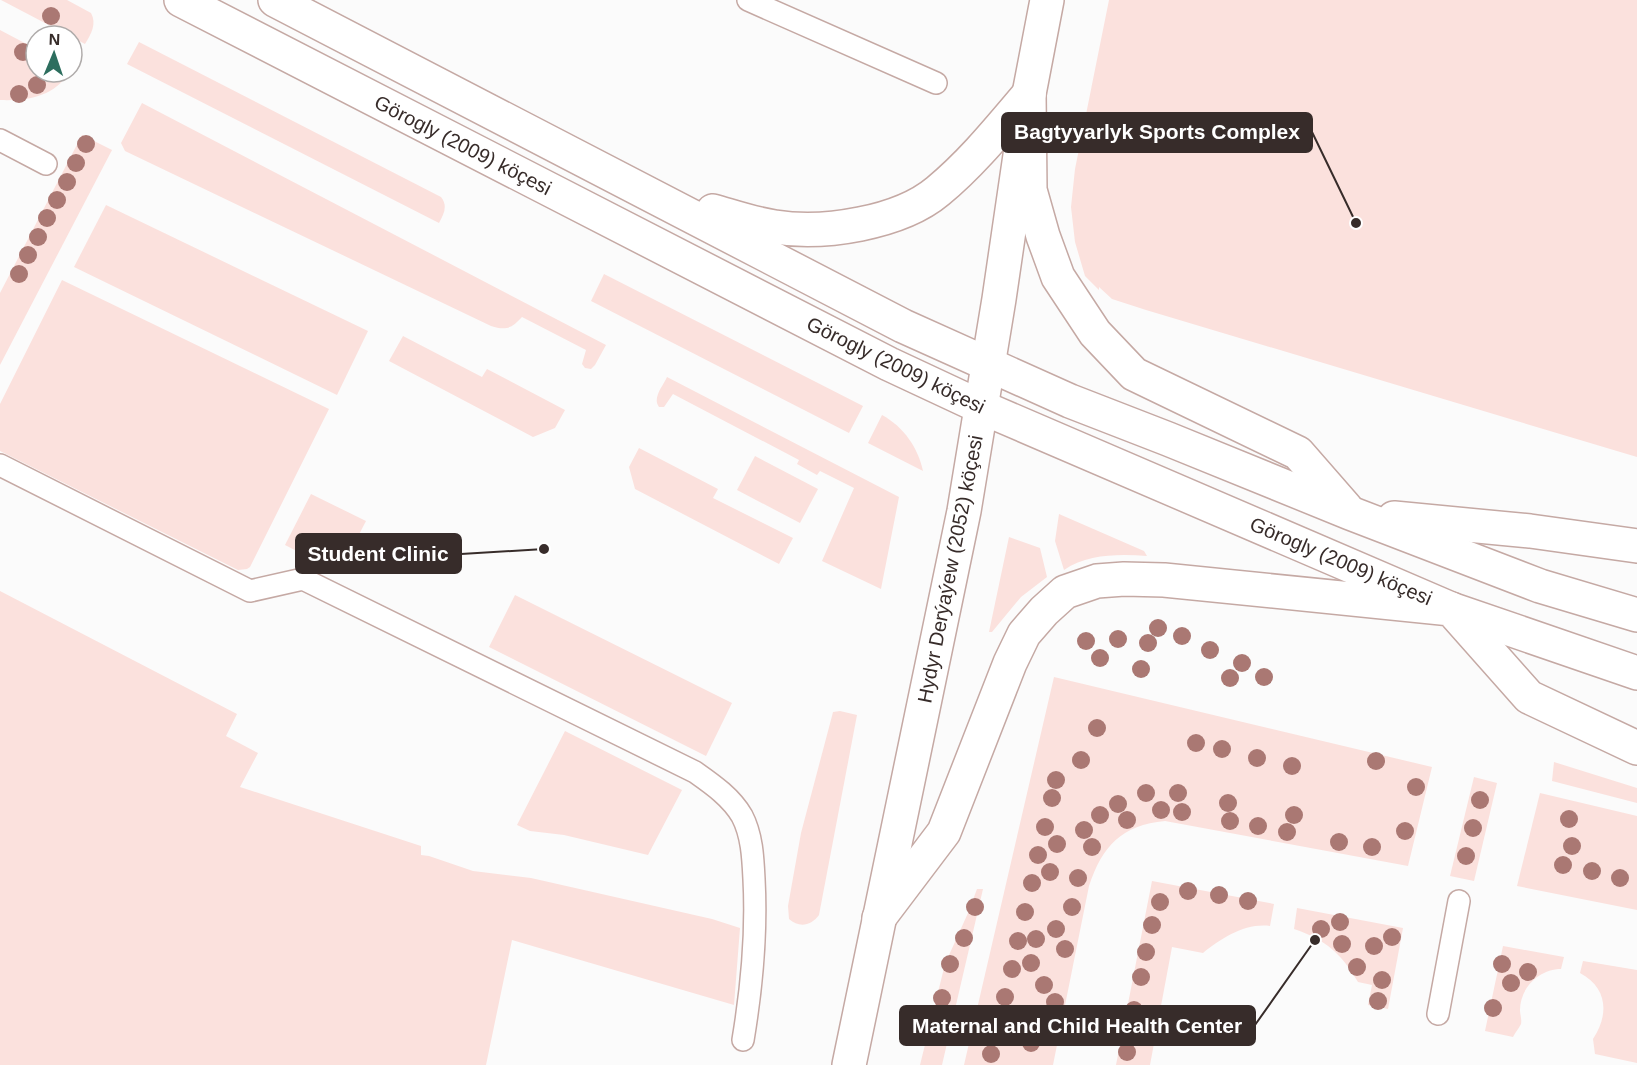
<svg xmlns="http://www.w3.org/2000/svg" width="1637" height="1065" viewBox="0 0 1637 1065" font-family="Arial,sans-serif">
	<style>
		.green { fill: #fbe1dd }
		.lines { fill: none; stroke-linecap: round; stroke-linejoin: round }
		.lane-casing { stroke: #c5a9a4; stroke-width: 24 }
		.street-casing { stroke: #c5a9a4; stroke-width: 36 }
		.secondary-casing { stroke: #c5a9a4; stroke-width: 36 }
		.lane { stroke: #fff; stroke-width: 21 }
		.street { stroke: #fff; stroke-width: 33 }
		.secondary { stroke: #fff; stroke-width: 33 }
		.tree { fill: #aa7873 }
		.labels { text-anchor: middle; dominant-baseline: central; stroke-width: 4.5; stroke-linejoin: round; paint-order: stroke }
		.street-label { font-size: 20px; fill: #372c2a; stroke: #fff }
		.leader { fill: none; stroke: #372c2a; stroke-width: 2 }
		.callout-dot { fill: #372c2a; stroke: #fff; stroke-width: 2 }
		.callout { fill: #372c2a; stroke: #372c2a; stroke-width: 2 }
		.callout-label { font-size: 21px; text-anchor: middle; font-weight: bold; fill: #fff }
	</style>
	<rect width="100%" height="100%" fill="#fbfbfb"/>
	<!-- green -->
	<g class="green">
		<path d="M1 0H67L91 13C97 24 91 34 85 44Z"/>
		<polygon points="1109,0 1637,0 1637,457 1146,310 1112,299 1099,287 1099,290 1085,276 1075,242 1071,207 1075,169"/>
		<path d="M0 30 36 49V72H70C53 97 28 101 0 100Z"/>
		<path d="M139 42 441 197C448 206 444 214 439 223L127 64Z"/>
		<path d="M142 103 606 345 595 365 591 369 585 368 582 364 586 350 522 317C512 328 506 331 491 326L125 151 121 143Z"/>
		<polygon points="82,135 112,150 0,365 0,293"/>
		<polygon points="106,205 368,331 337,395 74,267"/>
		<polygon points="604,274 863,406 849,433 591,301"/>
		<polygon points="62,280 329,409 250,567 247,569 238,570 0,451 0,404"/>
		<polygon points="403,336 482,377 487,369 565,410 555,428 533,437 389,361"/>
		<path d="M667 377 899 497 881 589 822 561 854 488 820 471 817 475 797 464 799 460 673 394 664 407H659C652 398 663 386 667 377Z"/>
		<path d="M882 415C904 427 918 448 923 471L868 443Z"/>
		<polygon points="639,448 718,489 713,498 793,538 779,564 635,489 629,467"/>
		<polygon points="755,456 818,489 800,523 737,490"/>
		<polygon points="311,494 366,521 339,573 285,545"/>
		<path d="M1059 514 1144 551 1147 556C1118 554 1088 554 1064 570L1055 541Z"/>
		<polygon points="1009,537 1040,548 1047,577 1021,597 992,632 989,632"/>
		<polygon points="0,591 237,714 226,736 258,753 240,787 421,846 421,855 429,856 473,871 531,878 712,919 740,928 734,1005 512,940 486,1065 0,1065"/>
		<polygon points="515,595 732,703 706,756 489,647"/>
		<path d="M1054 677 1432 767 1408 866 1165 821C1122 825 1102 846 1089 886L1053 1065H964Z"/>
		<path d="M840 711 857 715 819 915C811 926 799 928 789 919L788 906 801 833 832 716 833 712Z"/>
		<polygon points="565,731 682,790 648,855 564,835 530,831 517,825"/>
		<polygon points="1554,762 1637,788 1637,803 1552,781"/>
		<polygon points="1474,777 1497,783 1474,881 1450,876"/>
		<polygon points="1540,793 1637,816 1637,910 1517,886"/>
		<path d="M1152 881 1274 904 1270 926C1245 923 1222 938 1203 953L1172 947 1150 1065H1116Z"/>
		<polygon points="977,889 983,889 942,1065 920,1065 945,964 968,913"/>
		<path d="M1297 908 1403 928 1388 1009 1368 1005 1372 985 1358 982C1341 953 1326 940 1294 929Z"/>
		<path d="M1503 946 1564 957 1561 969C1539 969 1520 988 1520 1010 1520 1014 1522 1020 1521 1024 1519 1028 1515 1033 1513 1037L1485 1031Z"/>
		<path d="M1583 961 1637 970V1063L1595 1054 1593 1039C1609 1015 1608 988 1580 973Z"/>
	</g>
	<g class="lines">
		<defs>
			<g id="lane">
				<polyline points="748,0 936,83"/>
				<polyline points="0,140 46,164"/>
				<path d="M0 465 250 591 303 579 695 772C712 784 731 797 742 816 752 835 753 858 754 879 757 934 752 986 743 1040"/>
				<polyline points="1438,1014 1459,901"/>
			</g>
			<polyline id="street" points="849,1065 964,511 999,299 1029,94 1047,0"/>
			<g id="secondary">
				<polyline points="181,0 889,364 981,407 1451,609 1637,673"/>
				<polyline points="275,0 903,326 1070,401 1168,439 1350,513 1540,586 1637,615"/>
				<polyline points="1029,94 1030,190 1043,236 1058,277 1095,333 1134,374 1298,453 1346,508"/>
				<path d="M713 211C734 217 754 224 775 227 823 235 900 223 938 191 972 163 1000 128 1029 94"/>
				<polyline points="1394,518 1530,531 1637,546"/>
				<polyline points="879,918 944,832 1010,663 1024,634 1044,611 1065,592 1097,581 1124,579 1164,580 1451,609 1529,697 1637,748"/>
			</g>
		</defs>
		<!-- lane casing -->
		<use href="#lane" class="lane-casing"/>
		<!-- street casing -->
		<use href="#street" class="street-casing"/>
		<!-- secondary casing -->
		<use href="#secondary" class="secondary-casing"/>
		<!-- lane -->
		<use href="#lane" class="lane"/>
		<!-- street -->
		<use href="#street" class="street"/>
		<!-- secondary -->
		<use href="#secondary" class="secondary"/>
	</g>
	<!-- trees -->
	<g class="tree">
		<circle cx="51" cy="16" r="9"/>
		<circle cx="23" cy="52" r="9"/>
		<circle cx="37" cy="85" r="9"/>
		<circle cx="19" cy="94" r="9"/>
		<circle cx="86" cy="144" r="9"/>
		<circle cx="76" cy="163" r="9"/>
		<circle cx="67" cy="182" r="9"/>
		<circle cx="57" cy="200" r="9"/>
		<circle cx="47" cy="218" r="9"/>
		<circle cx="38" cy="237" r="9"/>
		<circle cx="28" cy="255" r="9"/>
		<circle cx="19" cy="274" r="9"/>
		<circle cx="1158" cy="628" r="9"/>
		<circle cx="1182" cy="636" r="9"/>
		<circle cx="1118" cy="639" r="9"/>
		<circle cx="1086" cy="641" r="9"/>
		<circle cx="1148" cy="643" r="9"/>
		<circle cx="1210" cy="650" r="9"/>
		<circle cx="1100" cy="658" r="9"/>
		<circle cx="1242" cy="663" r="9"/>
		<circle cx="1141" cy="669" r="9"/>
		<circle cx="1264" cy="677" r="9"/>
		<circle cx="1230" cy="678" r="9"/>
		<circle cx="1097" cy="728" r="9"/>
		<circle cx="1196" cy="743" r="9"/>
		<circle cx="1222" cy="749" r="9"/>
		<circle cx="1257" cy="758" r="9"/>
		<circle cx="1081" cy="760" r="9"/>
		<circle cx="1376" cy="761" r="9"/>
		<circle cx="1292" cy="766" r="9"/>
		<circle cx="1056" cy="780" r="9"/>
		<circle cx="1416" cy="787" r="9"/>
		<circle cx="1146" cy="793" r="9"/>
		<circle cx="1178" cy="793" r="9"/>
		<circle cx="1052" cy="798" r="9"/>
		<circle cx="1480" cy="800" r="9"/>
		<circle cx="1228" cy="803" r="9"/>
		<circle cx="1118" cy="804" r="9"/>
		<circle cx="1161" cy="810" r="9"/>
		<circle cx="1182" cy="812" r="9"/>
		<circle cx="1100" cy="815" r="9"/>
		<circle cx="1294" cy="815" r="9"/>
		<circle cx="1569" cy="819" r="9"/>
		<circle cx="1127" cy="820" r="9"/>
		<circle cx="1230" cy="821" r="9"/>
		<circle cx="1258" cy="826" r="9"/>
		<circle cx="1045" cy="827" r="9"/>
		<circle cx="1473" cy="828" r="9"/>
		<circle cx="1084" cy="830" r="9"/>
		<circle cx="1405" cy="831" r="9"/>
		<circle cx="1287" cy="832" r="9"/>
		<circle cx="1339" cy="842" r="9"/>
		<circle cx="1057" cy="844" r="9"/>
		<circle cx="1572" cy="846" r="9"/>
		<circle cx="1092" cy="847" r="9"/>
		<circle cx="1372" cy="847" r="9"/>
		<circle cx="1038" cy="855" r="9"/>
		<circle cx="1466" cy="856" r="9"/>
		<circle cx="1563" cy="865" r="9"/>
		<circle cx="1592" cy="871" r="9"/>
		<circle cx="1050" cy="872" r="9"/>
		<circle cx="1078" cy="878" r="9"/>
		<circle cx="1620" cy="878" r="9"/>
		<circle cx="1032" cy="883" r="9"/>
		<circle cx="1188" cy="891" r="9"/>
		<circle cx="1219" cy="895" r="9"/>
		<circle cx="1248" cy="901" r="9"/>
		<circle cx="1160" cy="902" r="9"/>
		<circle cx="975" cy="907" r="9"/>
		<circle cx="1072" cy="907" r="9"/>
		<circle cx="1025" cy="912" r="9"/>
		<circle cx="1340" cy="922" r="9"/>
		<circle cx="1152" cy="925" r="9"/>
		<circle cx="1056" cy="929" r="9"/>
		<circle cx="1321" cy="929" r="9"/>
		<circle cx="1392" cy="937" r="9"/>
		<circle cx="964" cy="938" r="9"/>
		<circle cx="1036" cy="939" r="9"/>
		<circle cx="1018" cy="941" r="9"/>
		<circle cx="1342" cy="944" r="9"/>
		<circle cx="1374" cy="946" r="9"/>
		<circle cx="1065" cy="949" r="9"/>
		<circle cx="1146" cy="952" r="9"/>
		<circle cx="1031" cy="963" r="9"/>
		<circle cx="950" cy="964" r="9"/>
		<circle cx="1502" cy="964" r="9"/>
		<circle cx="1357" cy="967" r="9"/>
		<circle cx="1012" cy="969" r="9"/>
		<circle cx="1528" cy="972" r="9"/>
		<circle cx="1141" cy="977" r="9"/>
		<circle cx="1382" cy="980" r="9"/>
		<circle cx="1511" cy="983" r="9"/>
		<circle cx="1044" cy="985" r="9"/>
		<circle cx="1005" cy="997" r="9"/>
		<circle cx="942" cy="998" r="9"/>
		<circle cx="1378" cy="1001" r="9"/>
		<circle cx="1055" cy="1002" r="9"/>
		<circle cx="1493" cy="1008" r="9"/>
		<circle cx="1134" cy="1010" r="9"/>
		<circle cx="1038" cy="1014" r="9"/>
		<circle cx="1031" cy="1043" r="9"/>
		<circle cx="1127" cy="1052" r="9"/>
		<circle cx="991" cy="1054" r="9"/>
	</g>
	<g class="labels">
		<!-- street labels -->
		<g class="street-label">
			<text transform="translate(463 145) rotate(27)">Görogly (2009) köçesi</text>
			<text transform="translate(896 365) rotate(26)">Görogly (2009) köçesi</text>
			<text transform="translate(1341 561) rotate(23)">Görogly (2009) köçesi</text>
			<text transform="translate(950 569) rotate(-79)">Hydyr Derýaýew (2052) köçesi</text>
		</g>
	</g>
	<!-- callouts -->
	<path class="leader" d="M1356 223L1312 132M544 549L461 554M1315 940L1255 1025"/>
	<g class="callout-dot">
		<circle cx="1356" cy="223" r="6"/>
		<circle cx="544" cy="549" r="6"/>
		<circle cx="1315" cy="940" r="6"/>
	</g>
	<g class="callout">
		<rect x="1002" y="113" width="310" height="39" rx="6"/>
		<rect x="296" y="534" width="165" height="39" rx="6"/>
		<rect x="900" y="1006" width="355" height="39" rx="6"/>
	</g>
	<g class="callout-label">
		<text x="1157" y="139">Bagtyyarlyk Sports Complex</text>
		<text x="378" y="561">Student Clinic</text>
		<text x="1077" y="1033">Maternal and Child Health Center</text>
	</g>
	<!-- north arrow -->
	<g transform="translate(54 54) rotate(2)"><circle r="28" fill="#ffffff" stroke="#afabaa" stroke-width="1.5"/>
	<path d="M0-4.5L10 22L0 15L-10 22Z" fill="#2d6e5e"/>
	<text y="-9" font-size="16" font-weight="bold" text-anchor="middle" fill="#372c2a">N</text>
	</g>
</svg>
